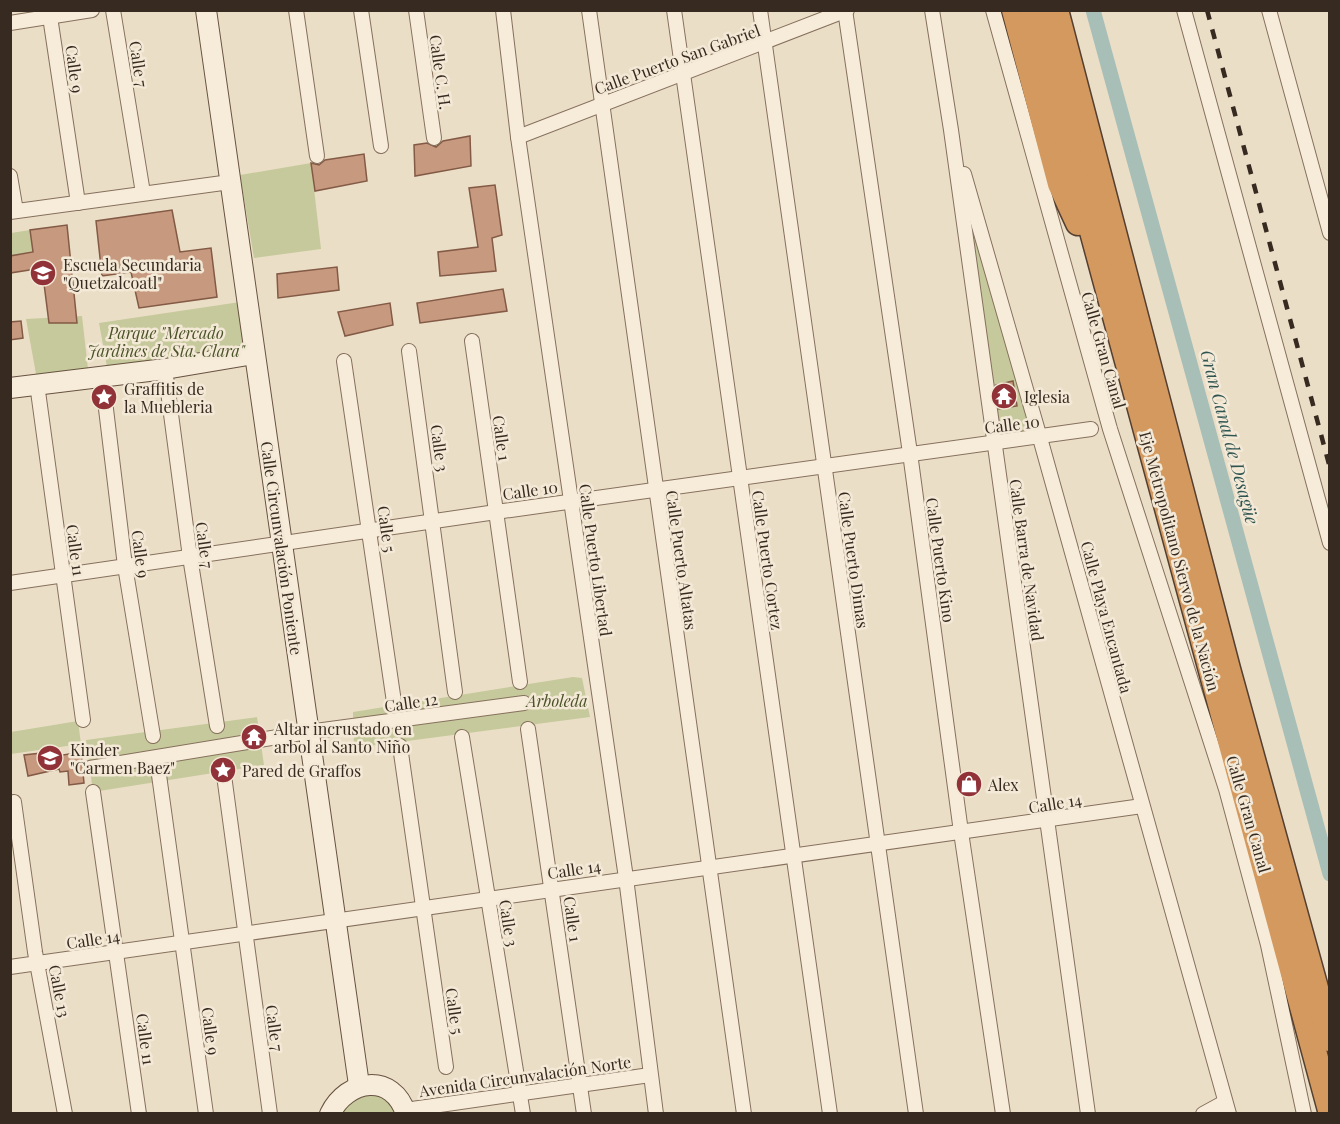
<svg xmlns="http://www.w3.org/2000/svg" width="1340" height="1124" viewBox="0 0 1340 1124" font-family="'Playfair Display',serif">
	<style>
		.green { fill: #c6c99b }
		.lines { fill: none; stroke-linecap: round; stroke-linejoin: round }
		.canal { stroke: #a8bfb7; stroke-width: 15 }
		.building { fill: #c7997f; stroke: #835a45; stroke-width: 1.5 }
		.street-casing { stroke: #85705d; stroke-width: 16 }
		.secondary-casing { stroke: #675240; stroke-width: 22 }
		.highway-casing { stroke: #543f31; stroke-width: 27 }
		.street { stroke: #f6ecd9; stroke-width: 14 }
		.secondary { stroke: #f6ecd9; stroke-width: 20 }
		.highway { stroke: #d4995e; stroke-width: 24 }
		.rail { stroke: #372a20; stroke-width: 4.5; stroke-dasharray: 10 10; stroke-linecap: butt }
		.labels { text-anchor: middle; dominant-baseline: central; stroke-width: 5; stroke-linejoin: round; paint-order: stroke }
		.street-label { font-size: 16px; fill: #372a20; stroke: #f3e9d6 }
		.poi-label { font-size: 16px; fill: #372a20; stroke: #f3e9d6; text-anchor: start }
		.park-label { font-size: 16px; font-style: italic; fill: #4a5228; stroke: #f3e9d6 }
		.water-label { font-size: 18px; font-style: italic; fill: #305551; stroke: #f3e9d6 }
	</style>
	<rect width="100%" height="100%" fill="#ebdec7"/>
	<!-- green -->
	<g class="green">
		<polygon points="311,163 321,249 254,258 240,175"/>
		<polygon points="30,230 33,253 11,256 11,233"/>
		<polygon points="976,231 1036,436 997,440 967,233"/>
		<polygon points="240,302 249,359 109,378 99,323"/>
		<polygon points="82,316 88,369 36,374 26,319"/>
		<polygon points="573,677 582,678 590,717 354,748 353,712"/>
		<polygon points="257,717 264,765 93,792 86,740"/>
		<polygon points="78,721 81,744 11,754 11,732"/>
		<polygon points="374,1085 406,1114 330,1114"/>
	</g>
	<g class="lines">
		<!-- canal -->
		<polyline class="canal" points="1093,10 1330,874"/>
	</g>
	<!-- building -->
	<g class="building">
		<polygon points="470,136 471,166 415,176 414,145 427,143 436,147 443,141"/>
		<polygon points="364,154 367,181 315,191 311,163 319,165 325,160"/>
		<polygon points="495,185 502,235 492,238 496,271 440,276 438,252 478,247 469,188"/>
		<polygon points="172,210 180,252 211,248 217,297 139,308 131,272 102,276 96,221"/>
		<polygon points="67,225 77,323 49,323 42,268 10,273 10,256 33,252 30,230"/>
		<polygon points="337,267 339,290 278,298 277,274"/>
		<polygon points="503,289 507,311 420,323 417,303"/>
		<polygon points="390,303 393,325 345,336 338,312"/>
		<polygon points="21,321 23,338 10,340 10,322"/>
		<polygon points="1013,381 1017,406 999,409 996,385"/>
		<polygon points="50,752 51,757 81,752 84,783 69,785 68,771 60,772 59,769 28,776 24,755"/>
	</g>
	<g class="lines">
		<defs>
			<g id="street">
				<polyline points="49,10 78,203"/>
				<polyline points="113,10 143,193"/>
				<polyline points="296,10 317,156"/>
				<polyline points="361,10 381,146"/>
				<polyline points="416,10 434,138"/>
				<polyline points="503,10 518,137 626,878 656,1114"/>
				<polyline points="589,10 744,1114"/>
				<polyline points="674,10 830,1114"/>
				<polyline points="760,10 916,1114"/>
				<polyline points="845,10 910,453 961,832 1003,1114"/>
				<polyline points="932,10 951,130 1088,1114"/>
				<polyline points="993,10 1110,429 1226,789 1268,945 1304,1114"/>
				<polyline points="1184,10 1330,543"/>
				<polyline points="1269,10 1330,233"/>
				<polyline points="10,23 92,10"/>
				<polyline points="518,137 847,10"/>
				<polyline points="964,174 1040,438 1229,1114"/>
				<polyline points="10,176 16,211"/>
				<polyline points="10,212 230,182"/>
				<polyline points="472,341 520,682"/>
				<polyline points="409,351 455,692"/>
				<polyline points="344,361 394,702"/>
				<polyline points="165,369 190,557 217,726"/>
				<polyline points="102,376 125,566 153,736"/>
				<polyline points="37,384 83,720"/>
				<polyline points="10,583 496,512 1091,429"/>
				<polyline points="528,729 584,1114"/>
				<polyline points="462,737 523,1114"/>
				<polyline points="400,746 446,1067"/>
				<polyline points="90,768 308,732 524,703"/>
				<polyline points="223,768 270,1114"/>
				<polyline points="159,775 206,1114"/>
				<polyline points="93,792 139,1114"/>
				<polyline points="14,802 35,952 65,1114"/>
				<polyline points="10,967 1142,806"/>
				<polyline points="405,1110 650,1075"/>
				<polyline points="1203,1114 1225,1102"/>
			</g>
			<g id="secondary">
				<polyline points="206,10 359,1085"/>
				<polyline points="10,388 165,369 254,354"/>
				<path d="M330 1114C347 1079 393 1072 406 1114"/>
			</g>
			<g id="highway">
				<polyline points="1014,10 1060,184 1078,223"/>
				<polyline points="1032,10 1330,1110"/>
				<polyline points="1056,10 1228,669 1330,1039"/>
			</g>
		</defs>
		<!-- street casing -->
		<use href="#street" class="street-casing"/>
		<!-- secondary casing -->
		<use href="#secondary" class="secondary-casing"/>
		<!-- highway casing -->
		<use href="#highway" class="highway-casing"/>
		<!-- street -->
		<use href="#street" class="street"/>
		<!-- secondary -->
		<use href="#secondary" class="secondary"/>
		<!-- highway -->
		<use href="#highway" class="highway"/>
		<!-- rail -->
		<polyline class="rail" points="1207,10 1330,468"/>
	</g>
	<!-- icons -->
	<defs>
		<symbol id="school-disc" viewBox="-11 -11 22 22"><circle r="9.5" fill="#903238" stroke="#f3e9d6"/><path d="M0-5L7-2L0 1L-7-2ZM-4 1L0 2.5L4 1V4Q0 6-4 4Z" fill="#fff"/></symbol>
		<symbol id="temple-disc" viewBox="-11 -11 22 22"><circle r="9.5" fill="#903238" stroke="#f3e9d6"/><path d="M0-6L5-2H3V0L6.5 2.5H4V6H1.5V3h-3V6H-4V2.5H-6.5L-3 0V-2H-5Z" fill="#fff"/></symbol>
		<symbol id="sight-disc" viewBox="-11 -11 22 22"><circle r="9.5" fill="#903238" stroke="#f3e9d6"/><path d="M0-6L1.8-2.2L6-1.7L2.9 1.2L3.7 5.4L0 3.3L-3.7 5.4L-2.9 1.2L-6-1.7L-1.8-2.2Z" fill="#fff"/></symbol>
		<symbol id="shop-disc" viewBox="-11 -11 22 22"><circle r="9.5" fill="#903238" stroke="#f3e9d6"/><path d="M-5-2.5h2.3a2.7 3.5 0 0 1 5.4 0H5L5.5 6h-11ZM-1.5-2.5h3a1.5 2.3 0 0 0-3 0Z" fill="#fff"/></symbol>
	</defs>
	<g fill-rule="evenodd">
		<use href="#school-disc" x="28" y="258" width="30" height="30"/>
		<use href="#temple-disc" x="989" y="381" width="30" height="30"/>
		<use href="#sight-disc" x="89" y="382" width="30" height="30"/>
		<use href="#temple-disc" x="239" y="722" width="30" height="30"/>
		<use href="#school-disc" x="35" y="743" width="30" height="30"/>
		<use href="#sight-disc" x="208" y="755" width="30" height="30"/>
		<use href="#shop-disc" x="954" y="769" width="30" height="30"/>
	</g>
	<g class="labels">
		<!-- street labels -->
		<g class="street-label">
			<text transform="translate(677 59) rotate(-20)">Calle Puerto San Gabriel</text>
			<text transform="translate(139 64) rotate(81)">Calle 7</text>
			<text transform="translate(75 69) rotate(82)">Calle 9</text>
			<text transform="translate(441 72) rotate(82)">Calle C. H.</text>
			<text transform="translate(1104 350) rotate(74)">Calle Gran Canal</text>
			<text transform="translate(1012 424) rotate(-7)">Calle 10</text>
			<text transform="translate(502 438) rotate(82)">Calle 1</text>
			<text transform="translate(440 448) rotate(82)">Calle 3</text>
			<text transform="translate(530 490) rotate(-8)">Calle 10</text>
			<text transform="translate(387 529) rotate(82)">Calle 5</text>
			<text transform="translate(205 545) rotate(82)">Calle 7</text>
			<text transform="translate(282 548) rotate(82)">Calle Circunvalación Poniente</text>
			<text transform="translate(76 550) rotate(82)">Calle 11</text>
			<text transform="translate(141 554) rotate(82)">Calle 9</text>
			<text transform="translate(596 560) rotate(82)">Calle Puerto Libertad</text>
			<text transform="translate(682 560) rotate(82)">Calle Puerto Altatas</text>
			<text transform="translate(768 560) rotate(82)">Calle Puerto Cortez</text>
			<text transform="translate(854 560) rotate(82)">Calle Puerto Dimas</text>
			<text transform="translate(941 560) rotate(82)">Calle Puerto Kino</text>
			<text transform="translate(1027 560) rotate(82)">Calle Barra de Navidad</text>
			<text transform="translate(1180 561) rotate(75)">Eje Metropolitano Siervo de la Nación</text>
			<text transform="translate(1107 617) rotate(75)">Calle Playa Encantada</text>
			<text transform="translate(411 702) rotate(-8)">Calle 12</text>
			<text transform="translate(1055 803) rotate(-9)">Calle 14</text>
			<text transform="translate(1249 814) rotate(74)">Calle Gran Canal</text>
			<text transform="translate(574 869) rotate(-8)">Calle 14</text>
			<text transform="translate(573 919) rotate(82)">Calle 1</text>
			<text transform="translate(509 923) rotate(81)">Calle 3</text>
			<text transform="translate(93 939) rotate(-8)">Calle 14</text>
			<text transform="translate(60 991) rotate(79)">Calle 13</text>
			<text transform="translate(455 1011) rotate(82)">Calle 5</text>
			<text transform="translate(275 1028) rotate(82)">Calle 7</text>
			<text transform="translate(211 1031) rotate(82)">Calle 9</text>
			<text transform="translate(146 1039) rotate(82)">Calle 11</text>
			<text transform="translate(525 1076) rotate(-8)">Avenida Circunvalación Norte</text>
		</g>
		<!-- poi labels -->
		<g class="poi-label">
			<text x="63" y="264">Escuela Secundaria<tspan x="63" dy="18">"Quetzalcoatl"</tspan></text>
			<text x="124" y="388">Graffitis de<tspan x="124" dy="18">la Muebleria</tspan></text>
			<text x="1024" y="396">Iglesia</text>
			<text x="274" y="728">Altar incrustado en<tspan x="274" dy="18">arbol al Santo Niño</tspan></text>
			<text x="70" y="749">Kinder<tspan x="70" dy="18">"Carmen Baez"</tspan></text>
			<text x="242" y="770">Pared de Graffos</text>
			<text x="988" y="784">Alex</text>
		</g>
		<!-- park labels -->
		<g class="park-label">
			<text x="166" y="332">Parque "Mercado<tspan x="166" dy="18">Jardines de Sta. Clara"</tspan></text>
			<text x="557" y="700">Arboleda</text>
		</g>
		<!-- water labels -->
		<g class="water-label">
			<text transform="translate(1230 437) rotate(75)">Gran Canal de Desagüe</text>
		</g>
	</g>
	<!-- border -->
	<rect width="1340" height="1124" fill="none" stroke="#372a20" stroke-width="24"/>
</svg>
